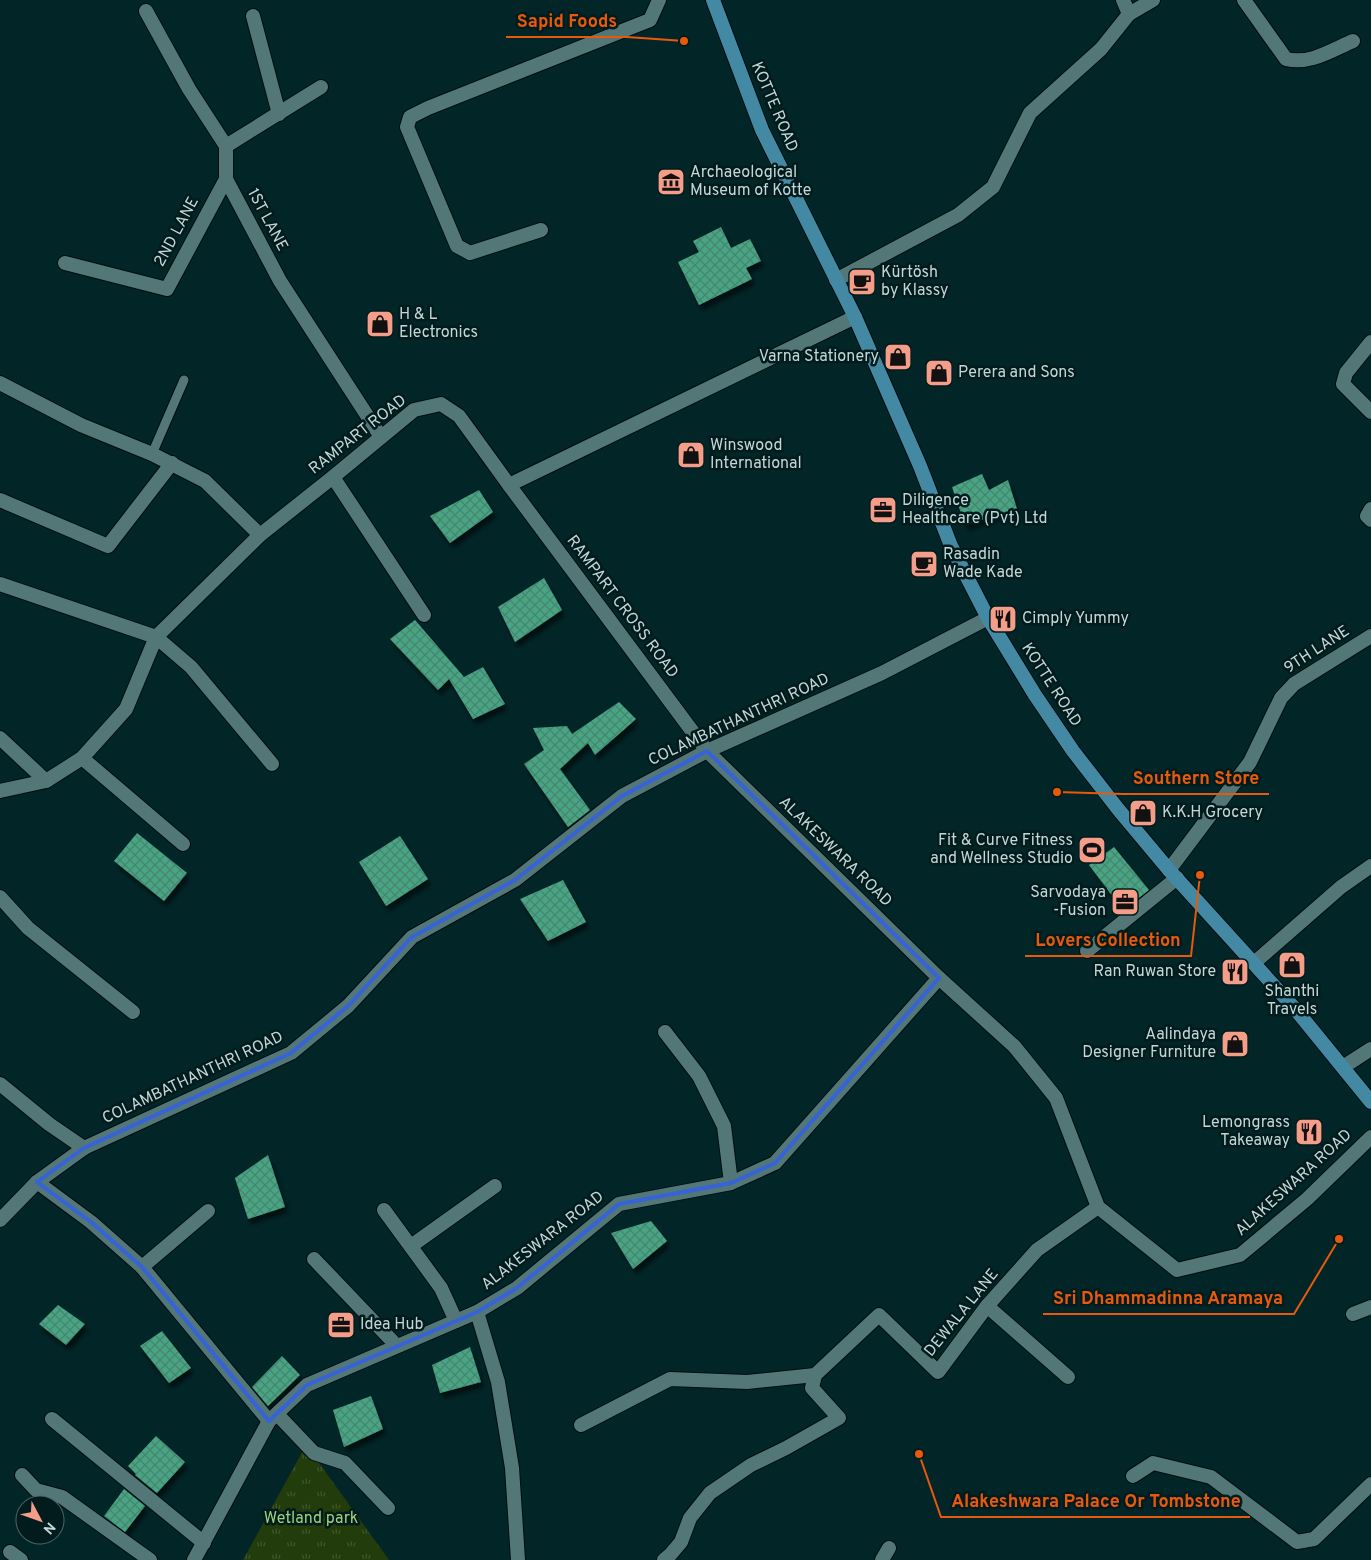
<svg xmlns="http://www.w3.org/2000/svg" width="1371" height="1560" viewBox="0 0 1371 1560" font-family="Overpass,sans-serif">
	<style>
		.park { fill: url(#park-tufts) }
		.building { fill: url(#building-cross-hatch); filter: url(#shadow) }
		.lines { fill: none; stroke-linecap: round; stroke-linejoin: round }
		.service-casing { stroke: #000e0f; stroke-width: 11 }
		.minor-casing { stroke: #000e0f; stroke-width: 16 }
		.primary-casing { stroke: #000e0f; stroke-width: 16 }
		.service { stroke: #537677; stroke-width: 9 }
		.minor { stroke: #537677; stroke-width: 14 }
		.primary { stroke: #4489a3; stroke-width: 14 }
		.marked { fill: none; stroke: #3663d8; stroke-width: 4; stroke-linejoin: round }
		.labels { text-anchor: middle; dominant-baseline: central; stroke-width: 5; stroke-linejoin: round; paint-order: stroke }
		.street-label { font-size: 16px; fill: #c4d7d7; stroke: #021b1d }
		.poi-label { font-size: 16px; fill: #c4d7d7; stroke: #021b1d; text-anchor: start }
		.park-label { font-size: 16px; fill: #9dd279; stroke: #021b1d }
		.leader { fill: none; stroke: #e8590c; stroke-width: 2 }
		.callout-dot { fill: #e8590c; stroke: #021b1d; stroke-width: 2 }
		.callout-label { font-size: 18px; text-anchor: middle; font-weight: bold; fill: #e8590c; stroke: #021b1d; stroke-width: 5; stroke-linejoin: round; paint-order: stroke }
	</style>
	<defs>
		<pattern id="park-tufts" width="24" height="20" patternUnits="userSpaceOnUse" patternTransform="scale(1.25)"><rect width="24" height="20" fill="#223c0b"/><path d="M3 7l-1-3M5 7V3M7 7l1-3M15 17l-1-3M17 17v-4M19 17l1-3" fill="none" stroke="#40572e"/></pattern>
		<pattern id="building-cross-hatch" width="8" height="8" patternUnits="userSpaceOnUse" patternTransform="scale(1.25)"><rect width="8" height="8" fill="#49a483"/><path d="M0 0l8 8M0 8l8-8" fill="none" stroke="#45866f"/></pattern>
		<filter id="shadow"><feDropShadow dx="3" dy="5.5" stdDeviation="2.5" flood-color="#0009"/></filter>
	</defs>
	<rect width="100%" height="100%" fill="#022628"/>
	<!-- park -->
	<polygon class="park" points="306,1445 389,1560 243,1560"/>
	<!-- building -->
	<g class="building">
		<polygon points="721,227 731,248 750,239 761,261 746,268 752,279 699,305 678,262 699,252 693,241"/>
		<polygon points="982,474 989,490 1008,480 1017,509 965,525 952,487"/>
		<polygon points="479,490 493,512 450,543 430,516"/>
		<polygon points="544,578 562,610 515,642 498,607"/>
		<polygon points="415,620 464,677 483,667 505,704 473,719 449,679 438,690 390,639"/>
		<polygon points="619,702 636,719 595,755 588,743 560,769 590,810 568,827 524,764 544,750 533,728 567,726 572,734"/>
		<polygon points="137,833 187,873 164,901 114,861"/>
		<polygon points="400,836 428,879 386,906 359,862"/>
		<polygon points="1114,847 1149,890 1123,910 1089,865"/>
		<polygon points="563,880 586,922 548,941 520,899"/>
		<polygon points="268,1155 285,1207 248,1219 235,1178"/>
		<polygon points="651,1221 667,1241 633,1269 611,1233"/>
		<polygon points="58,1305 85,1324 66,1345 39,1324"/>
		<polygon points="162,1331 191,1368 169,1383 140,1346"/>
		<polygon points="470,1347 481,1382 440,1393 432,1365"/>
		<polygon points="282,1356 300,1375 268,1406 252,1387"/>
		<polygon points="371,1396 383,1429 344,1447 333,1410"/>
		<polygon points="156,1436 185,1462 157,1493 135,1475 136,1474 128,1466"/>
		<polygon points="124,1489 145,1506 125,1532 104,1516"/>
	</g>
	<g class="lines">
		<defs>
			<polyline id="service" points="152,454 184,380"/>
			<g id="minor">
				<path d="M1244 0 1286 59C1310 65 1332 50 1353 41"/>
				<polyline points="146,11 189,89 226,146 226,179 280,281 381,437"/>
				<polyline points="1129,14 1153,0"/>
				<polyline points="253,16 279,114"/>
				<polyline points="226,146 321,87"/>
				<polyline points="541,230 470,253 457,246 407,127 410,117 428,108 650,20 659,0"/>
				<polyline points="65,263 167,289 226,179"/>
				<polyline points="836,280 958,215 993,187 1030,113 1101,49 1129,14 1123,0"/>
				<polyline points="1371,342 1346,373 1343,384 1371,412"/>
				<polyline points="0,383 81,425 152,454 205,481 260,535"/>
				<polyline points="333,477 424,615"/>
				<polyline points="509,485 707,751 939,978 1014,1046 1056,1098 1098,1207 1177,1270 1240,1255 1307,1199 1371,1137"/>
				<polyline points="0,500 108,546 172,463"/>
				<polyline points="1371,509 1367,516 1371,520"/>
				<polyline points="0,584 156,637 191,667 272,764"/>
				<polyline points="0,738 46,781"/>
				<polyline points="82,758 183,844"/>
				<polyline points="0,791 46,781 82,758 126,709 156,637 260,535 333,477 414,410 441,404 459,416 509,485 855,317"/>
				<polyline points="1169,870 1250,762 1281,698 1294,684 1371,636"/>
				<polyline points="0,897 28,928 133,1012"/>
				<polyline points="1087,951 1177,878"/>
				<polyline points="1254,963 1341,887 1371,866"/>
				<polyline points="665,1032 699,1076 724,1126 731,1183"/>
				<polyline points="1343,1067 1371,1049"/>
				<polyline points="0,1084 49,1124 84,1148"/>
				<polyline points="37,1182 91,1222 142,1267 269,1421"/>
				<polyline points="384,1210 441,1288 456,1321"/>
				<polyline points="0,1220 37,1182 84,1148 291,1053 348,1006 412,937 515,880 622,796 707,751 882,673 988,618"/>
				<polyline points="411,1246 495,1186"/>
				<polyline points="314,1259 397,1346"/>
				<polyline points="142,1267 208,1211"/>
				<polyline points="987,1306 1068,1377"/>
				<polyline points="477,1312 498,1382 512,1468 518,1560"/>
				<polyline points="1353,1314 1371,1307"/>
				<polyline points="277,1414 314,1453 345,1463 388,1508"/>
				<polyline points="52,1419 204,1543"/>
				<polyline points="581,1425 670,1379 747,1382 815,1375 879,1315 938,1372 987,1306 1037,1250 1098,1207"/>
				<polyline points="22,1475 36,1490 62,1497 150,1560"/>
				<polyline points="1133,1476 1153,1463 1211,1477 1297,1542 1314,1539 1371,1484"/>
				<polyline points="10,1552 21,1560"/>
				<polyline points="194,1560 269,1421 307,1385 477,1312 517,1288 619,1204 731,1183 775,1163 939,978"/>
				<polyline points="664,1560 670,1555 681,1542 690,1518 710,1493 751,1465 786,1448 839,1418 812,1388 815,1375"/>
				<polyline points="882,1560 889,1548"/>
			</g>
			<polyline id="primary" points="713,0 762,130 855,317 920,466 951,546 988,618 1035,695 1073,751 1118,809 1169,870 1296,1010 1371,1102"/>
		</defs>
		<!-- service casing -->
		<use href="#service" class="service-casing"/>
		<!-- minor casing -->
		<use href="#minor" class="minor-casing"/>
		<!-- primary casing -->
		<use href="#primary" class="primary-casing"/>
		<!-- service -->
		<use href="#service" class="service"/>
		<!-- minor -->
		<use href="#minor" class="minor"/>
		<!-- primary -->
		<use href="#primary" class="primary"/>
	</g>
	<!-- marked area -->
	<path class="marked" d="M707 751 939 978 775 1163 731 1183 619 1204 517 1288 477 1312 307 1385 269 1421 142 1267 91 1222 37 1182 84 1148 291 1053 348 1006 412 937 515 880 622 796Z"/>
	<!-- icons -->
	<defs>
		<symbol id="museum-square" viewBox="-11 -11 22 22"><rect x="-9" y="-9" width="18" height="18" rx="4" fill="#f49e89" stroke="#021b1d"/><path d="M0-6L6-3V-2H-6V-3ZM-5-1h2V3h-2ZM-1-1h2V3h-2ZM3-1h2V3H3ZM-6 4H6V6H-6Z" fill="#111"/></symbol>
		<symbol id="cafe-square" viewBox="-11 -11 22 22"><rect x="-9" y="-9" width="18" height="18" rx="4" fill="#f49e89" stroke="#021b1d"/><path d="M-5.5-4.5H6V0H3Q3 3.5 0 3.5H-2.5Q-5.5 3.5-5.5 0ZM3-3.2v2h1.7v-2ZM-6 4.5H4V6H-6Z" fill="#111"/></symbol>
		<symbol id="shop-square" viewBox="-11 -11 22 22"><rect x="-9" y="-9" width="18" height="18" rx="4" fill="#f49e89" stroke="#021b1d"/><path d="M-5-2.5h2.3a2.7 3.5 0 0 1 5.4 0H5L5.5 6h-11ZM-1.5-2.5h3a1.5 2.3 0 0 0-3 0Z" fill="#111"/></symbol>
		<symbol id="office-square" viewBox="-11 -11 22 22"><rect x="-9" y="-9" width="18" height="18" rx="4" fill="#f49e89" stroke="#021b1d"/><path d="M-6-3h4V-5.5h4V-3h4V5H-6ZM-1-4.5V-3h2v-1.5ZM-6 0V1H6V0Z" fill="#111"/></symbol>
		<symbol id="restaurant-square" viewBox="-11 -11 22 22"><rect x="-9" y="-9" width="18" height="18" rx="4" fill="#f49e89" stroke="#021b1d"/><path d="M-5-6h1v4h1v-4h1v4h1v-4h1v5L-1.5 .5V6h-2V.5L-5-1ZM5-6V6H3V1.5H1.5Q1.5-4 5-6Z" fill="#111"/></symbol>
		<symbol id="stadium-square" viewBox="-11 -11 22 22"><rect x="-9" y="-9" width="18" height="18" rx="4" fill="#f49e89" stroke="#021b1d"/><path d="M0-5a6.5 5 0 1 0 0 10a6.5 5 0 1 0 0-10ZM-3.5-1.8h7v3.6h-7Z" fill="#111"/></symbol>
	</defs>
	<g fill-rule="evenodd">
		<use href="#museum-square" x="655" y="166" width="32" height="32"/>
		<use href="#cafe-square" x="846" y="266" width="32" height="32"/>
		<use href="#shop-square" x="364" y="308" width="32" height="32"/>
		<use href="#shop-square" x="882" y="341" width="32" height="32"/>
		<use href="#shop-square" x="923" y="357" width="32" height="32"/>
		<use href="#shop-square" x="675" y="439" width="32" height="32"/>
		<use href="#office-square" x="867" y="494" width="32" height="32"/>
		<use href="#cafe-square" x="908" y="548" width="32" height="32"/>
		<use href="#restaurant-square" x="987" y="603" width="32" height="32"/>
		<use href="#shop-square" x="1127" y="797" width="32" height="32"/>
		<use href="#stadium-square" x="1076" y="834" width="32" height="32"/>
		<use href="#office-square" x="1109" y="886" width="32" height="32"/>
		<use href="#shop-square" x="1276" y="949" width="32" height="32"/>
		<use href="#restaurant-square" x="1219" y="956" width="32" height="32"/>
		<use href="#shop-square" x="1219" y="1028" width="32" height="32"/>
		<use href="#restaurant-square" x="1293" y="1116" width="32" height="32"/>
		<use href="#office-square" x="325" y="1309" width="32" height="32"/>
	</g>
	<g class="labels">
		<!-- street labels -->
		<g class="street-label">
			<text transform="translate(774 107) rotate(67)">KOTTE ROAD</text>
			<text transform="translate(267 220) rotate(62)">1ST LANE</text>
			<text transform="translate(177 232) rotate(-62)">2ND LANE</text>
			<text transform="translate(358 435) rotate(-38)">RAMPART ROAD</text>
			<text transform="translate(622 607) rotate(53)">RAMPART CROSS ROAD</text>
			<text transform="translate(1317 650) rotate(-33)">9TH LANE</text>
			<text transform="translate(1051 685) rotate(57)">KOTTE ROAD</text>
			<text transform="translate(739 720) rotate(-25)">COLAMBATHANTHRI ROAD</text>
			<text transform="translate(835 852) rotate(44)">ALAKESWARA ROAD</text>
			<text transform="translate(193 1078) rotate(-25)">COLAMBATHANTHRI ROAD</text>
			<text transform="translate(1294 1183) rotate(-42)">ALAKESWARA ROAD</text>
			<text transform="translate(543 1241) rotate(-38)">ALAKESWARA ROAD</text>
			<text transform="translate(962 1313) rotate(-51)">DEWALA LANE</text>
		</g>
		<!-- poi labels -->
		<g class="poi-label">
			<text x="690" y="173">Archaeological<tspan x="690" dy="18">Museum of Kotte</tspan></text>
			<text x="881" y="273">Kürtösh<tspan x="881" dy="18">by Klassy</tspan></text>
			<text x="399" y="315">H &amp; L<tspan x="399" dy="18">Electronics</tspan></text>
			<text x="879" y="357" text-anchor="end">Varna Stationery</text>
			<text x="958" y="373">Perera and Sons</text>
			<text x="710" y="446">Winswood<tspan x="710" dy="18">International</tspan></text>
			<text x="902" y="501">Diligence<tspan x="902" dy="18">Healthcare (Pvt) Ltd</tspan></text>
			<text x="943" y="555">Rasadin<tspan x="943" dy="18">Wade Kade</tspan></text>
			<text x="1022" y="619">Cimply Yummy</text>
			<text x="1162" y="813">K.K.H Grocery</text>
			<text x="1073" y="841" text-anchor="end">Fit &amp; Curve Fitness<tspan x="1073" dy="18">and Wellness Studio</tspan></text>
			<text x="1106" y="893" text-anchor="end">Sarvodaya<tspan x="1106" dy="18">-Fusion</tspan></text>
			<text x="1216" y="972" text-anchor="end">Ran Ruwan Store</text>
			<text x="1292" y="992" text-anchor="middle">Shanthi<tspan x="1292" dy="18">Travels</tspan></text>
			<text x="1216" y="1035" text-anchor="end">Aalindaya<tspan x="1216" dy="18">Designer Furniture</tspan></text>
			<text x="1290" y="1123" text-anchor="end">Lemongrass<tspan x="1290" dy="18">Takeaway</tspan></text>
			<text x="360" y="1325">Idea Hub</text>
		</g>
		<!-- park labels -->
		<g class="park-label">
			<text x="311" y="1519">Wetland park</text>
		</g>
	</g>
	<!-- callouts -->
	<path class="leader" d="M684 41L627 37H506M1057 792L1123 794H1269M1200 875L1191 956H1025M1339 1239L1294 1314H1043M919 1454L941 1517H1250"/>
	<g class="callout-dot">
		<circle cx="684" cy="41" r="5"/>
		<circle cx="1057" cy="792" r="5"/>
		<circle cx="1200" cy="875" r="5"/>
		<circle cx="1339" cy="1239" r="5"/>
		<circle cx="919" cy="1454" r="5"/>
	</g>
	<g class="callout-label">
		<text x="567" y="27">Sapid Foods</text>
		<text x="1196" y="784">Southern Store</text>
		<text x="1108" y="946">Lovers Collection</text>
		<text x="1168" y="1304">Sri Dhammadinna Aramaya</text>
		<text x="1096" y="1507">Alakeshwara Palace Or Tombstone</text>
	</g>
	<!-- north arrow -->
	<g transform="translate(40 1520) rotate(131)"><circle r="24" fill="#021b1d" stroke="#506667"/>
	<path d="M0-4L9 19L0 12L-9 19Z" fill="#f49e89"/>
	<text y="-8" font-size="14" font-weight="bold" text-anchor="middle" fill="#c4d7d7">N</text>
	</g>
</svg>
